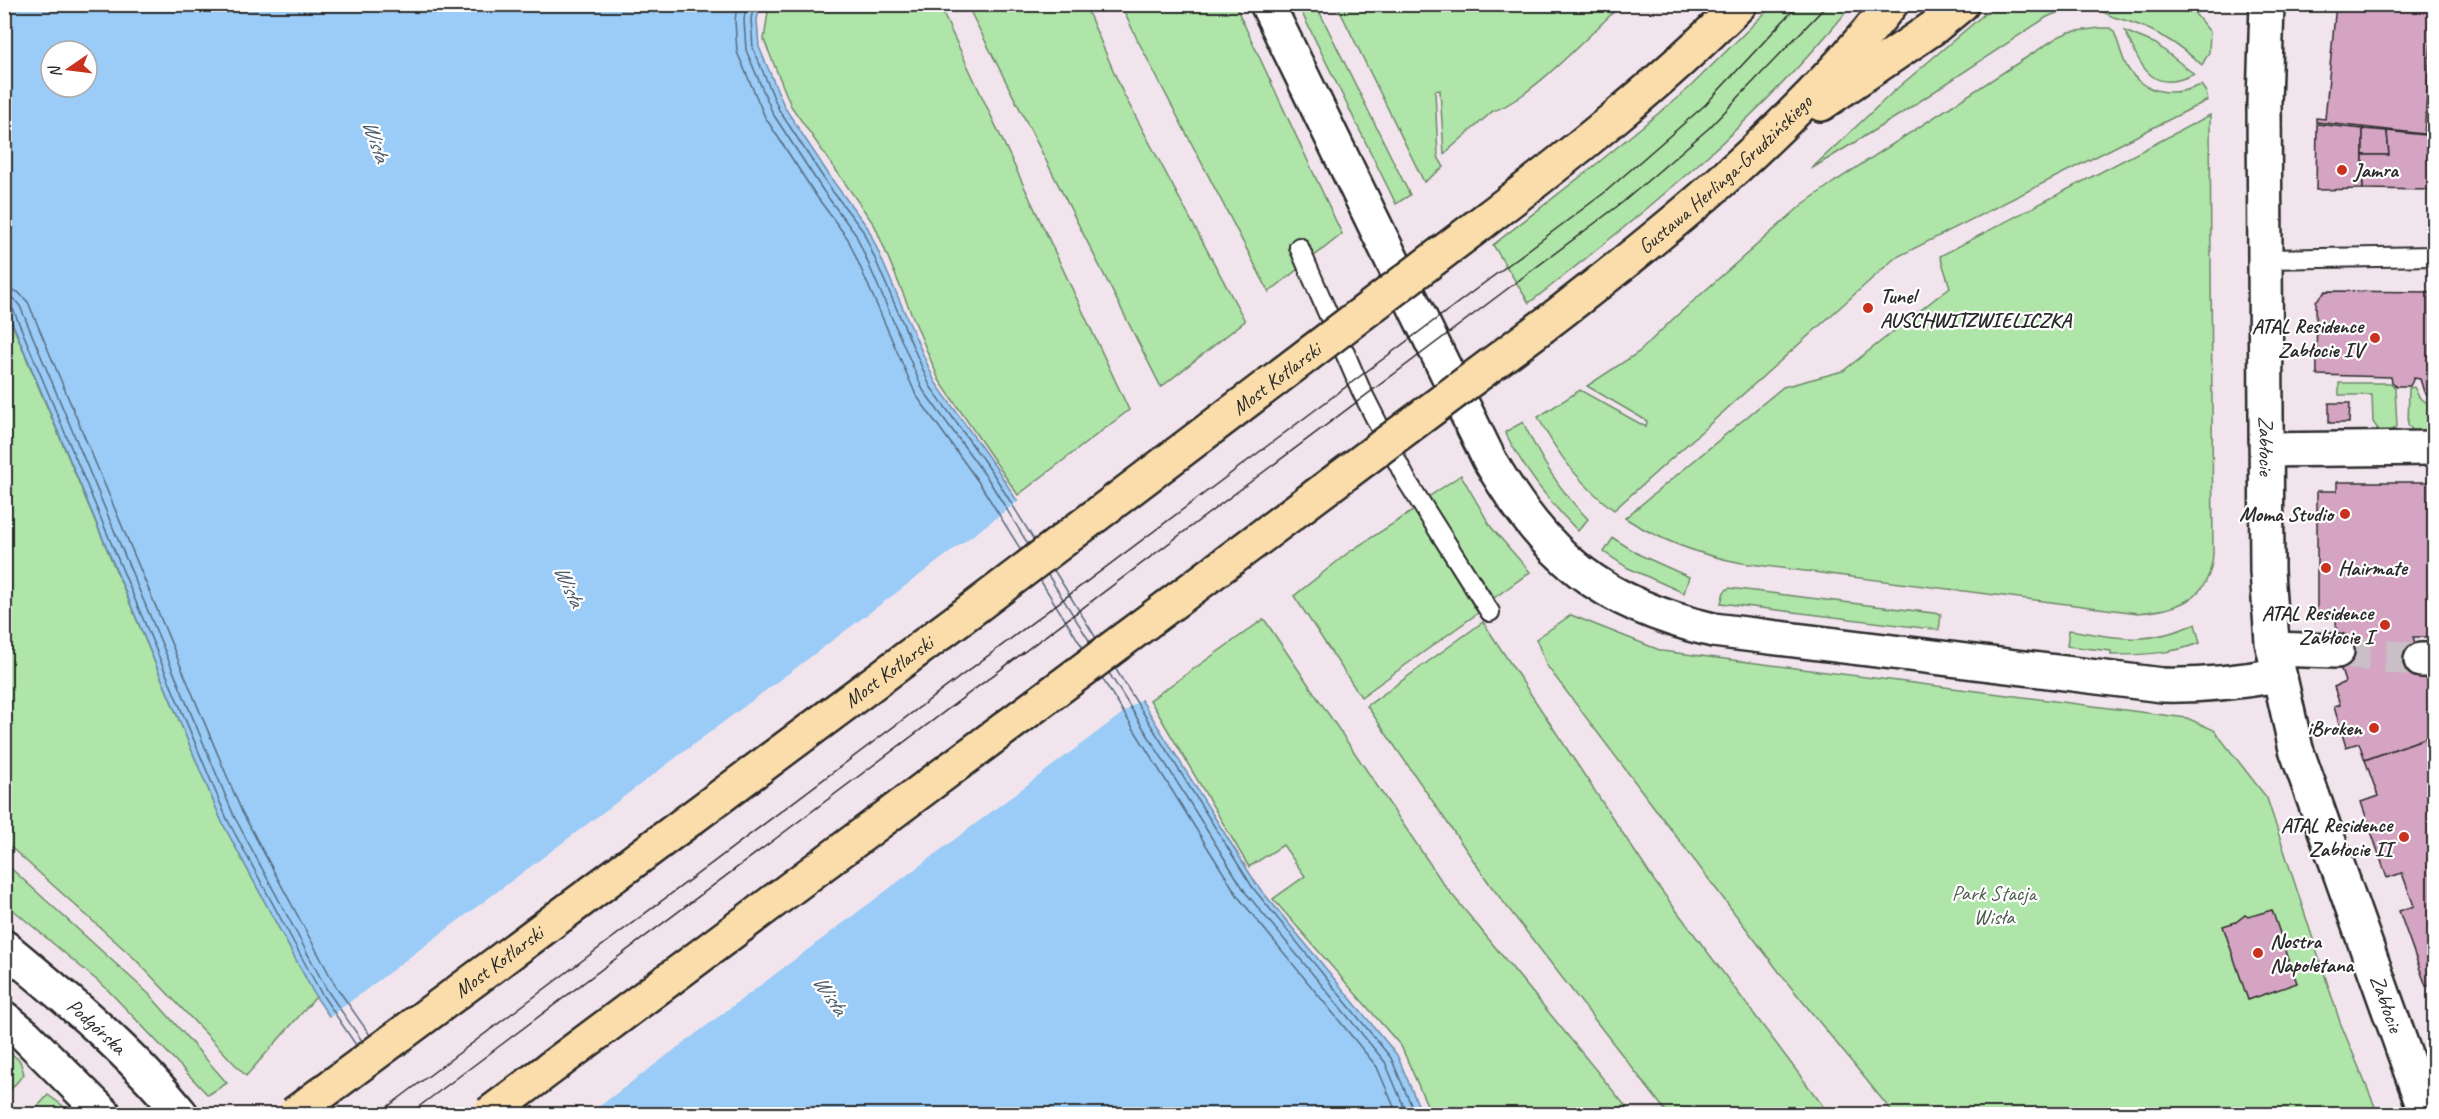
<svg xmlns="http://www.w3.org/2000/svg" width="2439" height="1119" viewBox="0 0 2439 1119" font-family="Caveat,sans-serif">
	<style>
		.green { fill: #afe5a8; stroke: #6d886a; stroke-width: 1.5 }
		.water { fill: #9accf7; stroke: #6e8ca5; stroke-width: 1.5; fill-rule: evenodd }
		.pier { fill: #f2e4ed }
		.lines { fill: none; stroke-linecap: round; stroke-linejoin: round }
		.shore { stroke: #576b7d; stroke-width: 1.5 }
		.building { fill: #d4a4c2; stroke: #2b2b2b; stroke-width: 1.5 }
		.minor-tunnel { stroke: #cabfc6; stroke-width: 33; stroke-dasharray: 33 16; stroke-linecap: butt }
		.service-casing { stroke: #2b2b2b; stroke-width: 22 }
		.minor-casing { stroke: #2b2b2b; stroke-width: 38 }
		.tertiary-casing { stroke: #2b2b2b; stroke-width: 38 }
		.primary-casing { stroke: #2b2b2b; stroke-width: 38 }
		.service { stroke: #fff; stroke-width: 18 }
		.minor { stroke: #fff; stroke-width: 33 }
		.tertiary { stroke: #fff; stroke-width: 33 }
		.primary { stroke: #fbddab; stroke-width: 33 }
		.tram { stroke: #2b2b2b; stroke-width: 1.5 }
		.primary-bridge-casing { stroke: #2b2b2b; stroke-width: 38; stroke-linecap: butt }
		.primary-bridge { stroke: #fbddab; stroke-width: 33 }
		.poi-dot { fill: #c8321e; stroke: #fff; stroke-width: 2 }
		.labels { text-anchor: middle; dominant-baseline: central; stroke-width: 4.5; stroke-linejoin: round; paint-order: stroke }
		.poi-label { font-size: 21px; font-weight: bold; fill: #2b2b2b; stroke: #fff; text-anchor: end }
		.street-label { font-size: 21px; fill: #2b2b2b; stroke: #fff }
		.park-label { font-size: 21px; fill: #4c5a4a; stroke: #fff }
		.water-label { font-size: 22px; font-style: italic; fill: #4c5b68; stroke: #fff }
	</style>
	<rect width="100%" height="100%" fill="#f2e4ed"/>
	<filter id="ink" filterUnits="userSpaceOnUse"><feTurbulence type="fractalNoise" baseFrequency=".0167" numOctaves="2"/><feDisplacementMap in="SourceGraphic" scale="12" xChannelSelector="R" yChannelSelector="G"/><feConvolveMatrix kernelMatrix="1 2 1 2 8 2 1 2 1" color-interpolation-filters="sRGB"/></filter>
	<g filter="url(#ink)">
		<!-- green -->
		<g class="green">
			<polygon points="769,5 939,5 1129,410 1018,495 939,380 875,226 791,106 764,40"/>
			<polygon points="967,5 1085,5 1123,93 1245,321 1161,387"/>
			<polygon points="1121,5 1235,5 1342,234 1269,292 1137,39"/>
			<polygon points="1298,5 1316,5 1410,195 1396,204"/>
			<path d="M1337 5H1621C1591 33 1529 100 1493 111L1444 154 1440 90 1435 91 1438 157 1444 167 1424 182Z"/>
			<path d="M1773 5H1852C1760 119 1645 213 1529 303L1493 245 1599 162 1688 89Z"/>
			<path d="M1995 5H2188L2210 32 2209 52 2202 65C2176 42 2151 27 2117 18 2110 17 2104 11 2096 9 2079 4 2063 10 2047 17L1899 115 1811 169 1894 91Z"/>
			<path d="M2100 28H2110L2114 32C2119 43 2121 56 2127 67 2144 95 2174 97 2201 85L2206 92 2208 100 1895 258 1614 510C1580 485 1557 454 1538 417L1580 390 1646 427 1647 421 1587 386 1639 352 1673 319 1803 204 1834 182 2058 37 2069 32Z"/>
			<path d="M2125 31 2156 44 2194 74C2150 96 2141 65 2125 31Z"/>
			<path d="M2210 115 2213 554C2210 599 2178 610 2138 613L1742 563C1700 555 1661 541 1625 518L1783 387 1843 371 1950 287 1940 256Z"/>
			<polygon points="4,305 222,822 316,997 246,1076 135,959 5,842"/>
			<polygon points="2339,383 2391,383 2395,388 2397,426 2390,432 2380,432 2373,422 2372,395 2339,395"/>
			<polygon points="2414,387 2419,397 2434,408 2434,433 2415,433 2408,425 2409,388"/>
			<path d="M1523 422C1540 458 1559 490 1588 519L1578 531C1548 501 1524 470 1505 432Z"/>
			<polygon points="1461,475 1491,527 1530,572 1494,598 1427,498"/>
			<polygon points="1414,510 1478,613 1361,697 1294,596 1349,552"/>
			<polygon points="1613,538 1640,555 1689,577 1684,593 1628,568 1604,552"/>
			<polygon points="1729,588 1941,614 1939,630 1721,603 1724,592"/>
			<polygon points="1571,615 1662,651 2187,718 2214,730 2267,798 2340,1022 2378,1114 1894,1114 1786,981 1547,666 1536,639"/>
			<polygon points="1264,619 1445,886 1632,1114 1431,1114 1401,1046 1273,899 1305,876 1283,845 1249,867 1150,700"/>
			<polygon points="1483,622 1655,882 1829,1114 1668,1114 1491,886 1367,706"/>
			<path d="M2195 624 2200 643C2171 654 2142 655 2111 655V651L2067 646 2069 630C2120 638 2145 646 2195 624Z"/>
			<polygon points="5,863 149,994 227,1083 208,1095 106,988 5,903"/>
			<polygon points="5,1048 20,1061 24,1074 5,1096"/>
			<polygon points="48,1095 62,1105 70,1114 31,1114"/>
		</g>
		<!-- water -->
		<path class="water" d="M4 5H760L757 20 759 47 785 108 835 184 868 228 935 382 999 472 1257 885 1397 1055 1422 1114H396L316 997 222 822 5 305ZM51 51H87V87H51Z"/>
		<!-- pier -->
		<polygon class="pier" points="1020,500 1144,697 589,1114 393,1114 327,1019"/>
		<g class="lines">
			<!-- shore -->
			<g class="shore">
				<polyline points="737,4 735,21 737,52 765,117 817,197 848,239 916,395 980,484 1021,550"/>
				<polyline points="746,4 744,20 746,50 773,114 824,192 856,235 923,390 988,479 1028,544"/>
				<polyline points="754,4 751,19 753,48 779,110 830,188 863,231 930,386 994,475 1034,540"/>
				<polyline points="4,288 18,292 28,302 242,812 335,985 370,1035"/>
				<polyline points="4,297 14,299 20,306 234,816 327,990 362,1041"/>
				<polyline points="4,305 10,306 13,309 227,819 321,993 356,1045"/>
				<polyline points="1054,570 1096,638"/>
				<polyline points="1048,575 1090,642"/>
				<polyline points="1040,580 1083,648"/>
				<polyline points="1115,668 1253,888 1391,1058 1415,1114"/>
				<polyline points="1109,673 1246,893 1385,1062 1407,1114"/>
				<polyline points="1102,678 1239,898 1377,1067 1397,1114"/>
			</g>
		</g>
		<!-- building -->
		<g class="building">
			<polygon points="2336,4 2434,4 2424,134 2316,122 2316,118 2325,119"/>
			<polygon points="2317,124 2363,129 2363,189 2316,190"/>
			<polygon points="2363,129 2387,131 2389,155 2363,155"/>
			<polygon points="2387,131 2434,136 2434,190 2363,189 2363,155 2389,155"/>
			<polygon points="2326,291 2434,292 2434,402 2424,392 2420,379 2414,378 2410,386 2396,386 2392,382 2391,377 2317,375 2316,301"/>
			<polygon points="2329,403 2350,403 2349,423 2329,423"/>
			<polygon points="2337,482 2434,482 2434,637 2413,637 2434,698 2434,735 2365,760 2359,743 2346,747 2334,707 2340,705 2334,687 2345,682 2337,657 2336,614 2317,614 2317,491 2337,491"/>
			<polygon points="2434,735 2434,984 2426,986 2399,911 2414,906 2402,873 2387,878 2361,802 2378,796 2365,760"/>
			<polygon points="2272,910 2297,983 2248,1000 2223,926 2236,922 2245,915 2248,917"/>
		</g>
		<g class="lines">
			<!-- minor-tunnel -->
			<polyline class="minor-tunnel" points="2337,651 2421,660"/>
			<defs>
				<g id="service">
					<polyline points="1299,247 1361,390 1407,481 1490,612"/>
					<polyline points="2265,259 2434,256"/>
				</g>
				<g id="minor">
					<polyline points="2267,450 2434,448"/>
					<polyline points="2274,649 2337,651"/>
					<polyline points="2421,660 2434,660"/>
				</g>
				<g id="tertiary">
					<path d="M1267 4 1489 459C1546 557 1601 604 1713 630L2162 685C2202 686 2239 682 2278 675"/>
					<path id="s1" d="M2267 4 2264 103 2267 571 2272 642 2296 749 2426 1114"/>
					<path id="s2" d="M4 947C67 999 130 1051 181 1114"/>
					<polyline points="4,1018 25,1035 104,1114"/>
				</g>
				<g id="primary">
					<polyline points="1821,104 1933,28 1962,4"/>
					<path d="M1480 224C1571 155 1659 85 1740 4"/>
					<path id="s3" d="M1543 326C1671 228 1790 131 1891 4"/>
				</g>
			</defs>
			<!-- service casing -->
			<use href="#service" class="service-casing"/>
			<!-- minor casing -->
			<use href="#minor" class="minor-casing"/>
			<!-- tertiary casing -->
			<use href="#tertiary" class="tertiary-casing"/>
			<!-- primary casing -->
			<use href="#primary" class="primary-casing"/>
			<!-- service -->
			<use href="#service" class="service"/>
			<!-- minor -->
			<use href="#minor" class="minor"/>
			<!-- tertiary -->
			<use href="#tertiary" class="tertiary"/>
			<!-- primary -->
			<use href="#primary" class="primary"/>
			<!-- tram -->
			<g class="tram">
				<polyline points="378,1114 1604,193 1705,105 1799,4"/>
				<polyline points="409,1114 1623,202 1709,128 1828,4"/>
			</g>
			<defs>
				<g id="primary-bridge">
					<path id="s4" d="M294 1114 974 608 1480 224"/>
					<polyline points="489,1114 1543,326"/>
				</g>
			</defs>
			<!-- primary-bridge casing -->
			<use href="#primary-bridge" class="primary-bridge-casing"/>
			<!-- primary-bridge -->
			<use href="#primary-bridge" class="primary-bridge"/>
		</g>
	</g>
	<!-- markers -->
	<g class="poi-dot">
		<circle cx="2342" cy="170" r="6"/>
		<circle cx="1868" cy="308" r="6"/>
		<circle cx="2375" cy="338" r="6"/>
		<circle cx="2345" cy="514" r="6"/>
		<circle cx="2326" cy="568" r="6"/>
		<circle cx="2385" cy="625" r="6"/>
		<circle cx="2374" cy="728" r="6"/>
		<circle cx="2404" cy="837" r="6"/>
		<circle cx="2258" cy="953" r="6"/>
	</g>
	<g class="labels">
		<!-- poi labels -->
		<g class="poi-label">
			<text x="2354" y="170" text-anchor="start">Jamra</text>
			<text x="1880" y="296" text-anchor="start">Tunel<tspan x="1880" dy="24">AUSCHWITZWIELICZKA</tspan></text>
			<text x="2363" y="326">ATAL Residence<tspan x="2363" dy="24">Zabłocie IV</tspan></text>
			<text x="2333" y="514">Moma Studio</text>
			<text x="2338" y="568" text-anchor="start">Hairmate</text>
			<text x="2373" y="613">ATAL Residence<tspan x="2373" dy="24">Zabłocie I</tspan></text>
			<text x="2362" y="728">iBroken</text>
			<text x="2392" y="825">ATAL Residence<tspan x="2392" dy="24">Zabłocie II</tspan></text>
			<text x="2270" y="941" text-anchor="start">Nostra<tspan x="2270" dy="24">Napoletana</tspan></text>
		</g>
		<!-- street labels -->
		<g class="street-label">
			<text stroke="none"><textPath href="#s3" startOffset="237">Gustawa Herlinga-Grudzińskiego</textPath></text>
			<text stroke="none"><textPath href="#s4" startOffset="1227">Most Kotlarski</textPath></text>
			<text stroke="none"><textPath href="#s1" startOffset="442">Zabłocie</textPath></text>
			<text stroke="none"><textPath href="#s4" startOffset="741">Most Kotlarski</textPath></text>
			<text stroke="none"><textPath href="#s4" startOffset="255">Most Kotlarski</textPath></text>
			<text stroke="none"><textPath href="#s1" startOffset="1018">Zabłocie</textPath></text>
			<text stroke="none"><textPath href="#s2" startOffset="122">Podgórska</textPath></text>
		</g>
		<!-- park labels -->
		<g class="park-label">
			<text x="1994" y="893">Park Stacja<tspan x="1994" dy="24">Wisła</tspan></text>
		</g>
		<!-- water labels -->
		<g class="water-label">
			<text transform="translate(376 141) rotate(71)">Wisła</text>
			<text transform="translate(569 586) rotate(65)">Wisła</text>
			<text transform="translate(830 995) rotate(56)">Wisła</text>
		</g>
	</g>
	<!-- margin -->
	<rect width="2439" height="1119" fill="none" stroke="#fff" stroke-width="24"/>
	<rect x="12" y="12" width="2415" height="1095" fill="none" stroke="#2b2b2b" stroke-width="2" filter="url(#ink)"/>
	<!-- north arrow -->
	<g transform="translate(69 69) rotate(256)"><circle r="28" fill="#ffffff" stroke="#aaaaaa" stroke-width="1.5"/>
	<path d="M0-4.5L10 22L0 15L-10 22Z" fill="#c8321e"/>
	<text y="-9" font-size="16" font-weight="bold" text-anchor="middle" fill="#2b2b2b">N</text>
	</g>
</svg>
